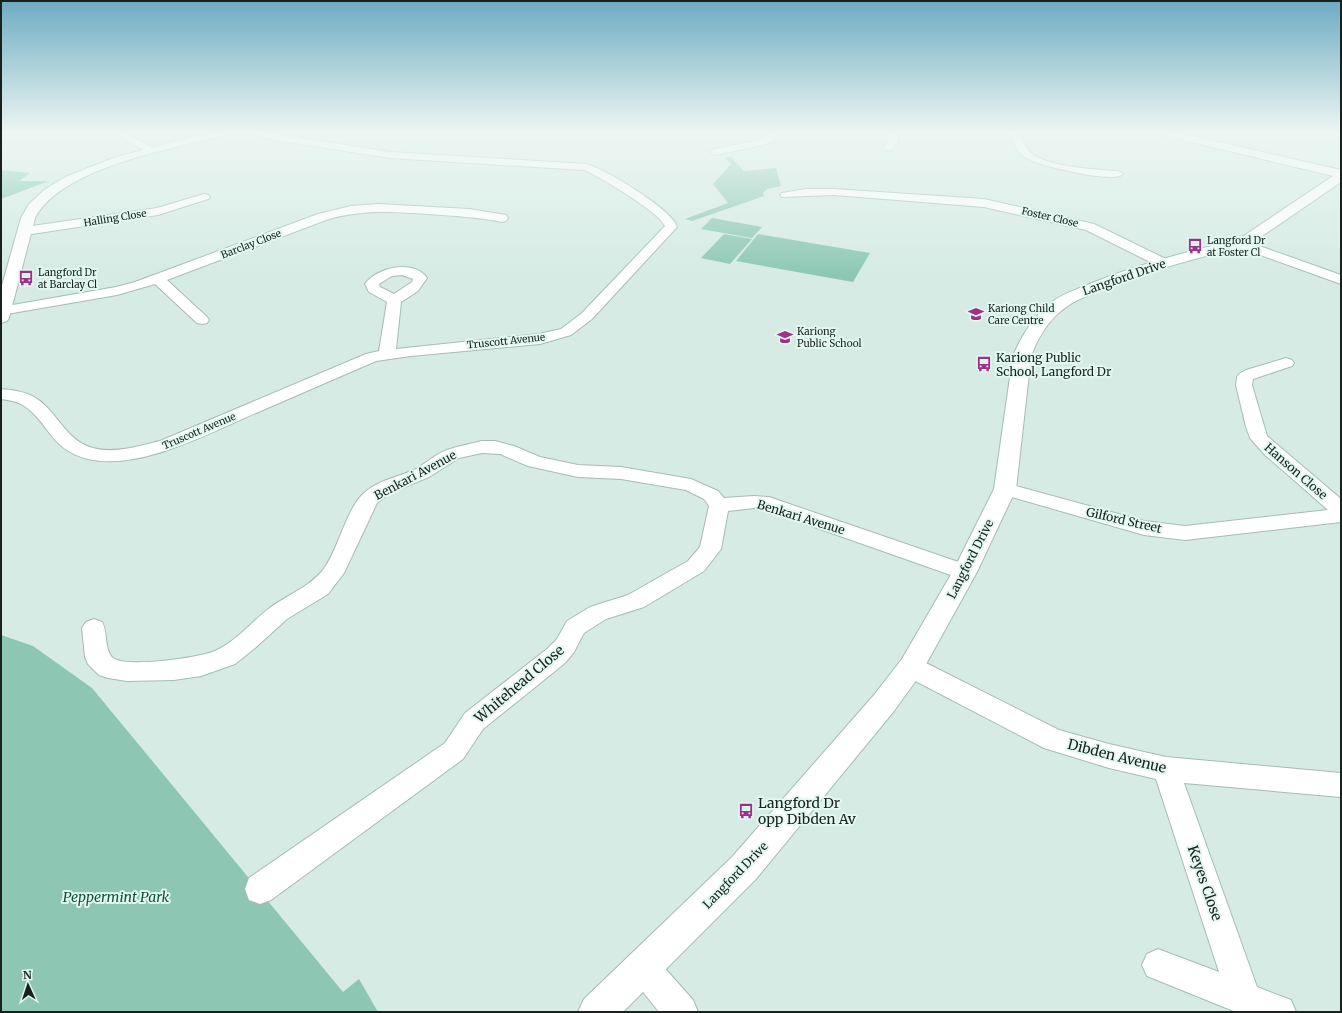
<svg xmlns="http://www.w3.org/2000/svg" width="1342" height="1013" viewBox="0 0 1342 1013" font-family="Merriweather,serif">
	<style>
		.green { fill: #8dc7b4 }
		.forest { fill: #7ec7b0 }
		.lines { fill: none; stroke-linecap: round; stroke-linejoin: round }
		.street-casing { stroke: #a6bbb4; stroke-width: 2 }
		.secondary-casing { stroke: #a6bbb4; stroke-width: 2 }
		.street { fill: #fff; fill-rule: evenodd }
		.secondary { fill: #fff; fill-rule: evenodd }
		.labels { text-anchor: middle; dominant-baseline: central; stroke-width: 4; stroke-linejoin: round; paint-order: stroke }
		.far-street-label { font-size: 10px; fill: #19211e; stroke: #e2f8f0 }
		.far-poi-label { font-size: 10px; fill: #19211e; stroke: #e2f8f0; text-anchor: start }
		.street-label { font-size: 12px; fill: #19211e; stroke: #e2f8f0 }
		.poi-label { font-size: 12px; fill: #19211e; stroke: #e2f8f0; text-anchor: start }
		.near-street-label { font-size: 14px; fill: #19211e; stroke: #e2f8f0 }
		.near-poi-label { font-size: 14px; fill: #19211e; stroke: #e2f8f0; text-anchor: start }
		.near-park-label { font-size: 14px; font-style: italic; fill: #104f3f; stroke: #e2f8f0 }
	</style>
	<rect width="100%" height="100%" fill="#d5ebe3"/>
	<!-- green -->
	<g class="green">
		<polygon points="731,157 744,171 776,168 781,186 767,189 763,193 764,196 692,221 685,219 728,203 713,184 731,164 725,158"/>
		<polygon points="712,218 762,227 752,238 701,229"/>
		<polygon points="724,234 752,239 730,264 701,258"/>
		<polygon points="758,234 870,253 853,282 736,261"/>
		<polygon points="1,635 33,646 92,688 343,992 359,979 378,1012 1,1012"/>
	</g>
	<!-- forest -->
	<polygon class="forest" points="1,170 30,173 19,181 49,181 1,199"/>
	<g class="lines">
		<defs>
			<g id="street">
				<polygon points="114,133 126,133 156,150 155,152 147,152"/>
				<path d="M254 133H270L390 152 586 164C604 168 673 210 677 227L592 319 571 335 540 344 411 356 376 361C336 378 296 396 256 413 209 433 140 471 88 459 48 449 49 420 21 404 15 401 8 400 1 399V389C12 390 23 391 34 397 57 410 65 441 93 448 114 454 139 446 160 441L366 354 379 351 387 302 369 292 365 284C377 267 414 259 427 278L418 291 401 302 396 349 539 334 561 329 582 313 665 226C660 213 599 176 584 170L390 158 276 140 256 135ZM402 275 413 279 412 282 394 294 380 287 379 284 392 276Z"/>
				<polygon points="768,133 778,133 773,141 767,144 715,155 710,152 715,149 760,140 765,137"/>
				<polygon points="887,133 897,133 898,141 892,150 888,151 883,148 888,141"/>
				<path d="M1009 133H1019C1023 140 1026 149 1032 154 1053 168 1094 169 1118 171L1123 174C1116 184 1038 166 1026 158 1017 153 1014 141 1009 133Z"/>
				<polygon points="806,189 834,189 984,199 1094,224 1168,260 1170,263 1168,266 1158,266 1086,230 984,207 834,195 782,197 780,195 782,193"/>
				<polygon points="204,194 208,195 210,197 208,199 158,215 25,235 21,234 19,231 21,228 25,227 157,208"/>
				<path d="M378 204 469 209 506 215 508 218 506 221 502 222C478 217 454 216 429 214 394 212 361 209 326 220L167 280 207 317 209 320 207 323 202 324 197 323 155 284 117 295 1 315V307L116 287 135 282 318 214 351 206Z"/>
				<polygon points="1240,239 1341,275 1341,284 1235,246 1234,243 1235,240"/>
				<polygon points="1286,358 1292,360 1294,363 1292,366 1253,379 1252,385 1267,436 1341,499 1341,522 1185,540 1144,535 998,493 995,489 998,485 1005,483 1144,521 1185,526 1328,510 1264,454 1250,438 1246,427 1236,385 1237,377 1239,374 1246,370"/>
				<path d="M482 441H495L514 446 540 457 578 465 621 467 691 479 718 491 724 498 754 496 769 497 973 567 976 572 973 577 965 580 766 510 754 508 728 511 721 549 704 571 644 607 606 619 584 633 574 652 565 663 483 729 463 759 271 900 260 904 249 900 245 889 249 878 445 743 465 713 547 649 557 639 567 621 590 607 628 595 688 561 700 547 709 506 704 499 686 490 621 479 578 477 528 466 500 454 482 453 459 458 429 477 390 493 377 503 344 573 328 594 287 619 255 648 235 664 201 676 174 680 127 681 108 678 99 675 88 664 85 657 82 628 86 622 94 619 102 622C108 632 104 650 113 658 126 668 202 658 217 650 238 640 253 620 271 607 289 594 309 587 323 570 338 551 346 509 364 493 378 480 399 477 416 469 426 463 436 454 447 450 458 446 471 444 482 441Z"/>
				<polygon points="911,657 920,660 1059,730 1109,744 1166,757 1341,773 1341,797 1184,783 1257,987 1291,1000 1296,1012 1236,1012 1147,976 1142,965 1147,954 1158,949 1219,972 1156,779 1109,768 1044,748 902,674 899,667 902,660"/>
				<polygon points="643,951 654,956 693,1000 698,1012 659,1012 632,978 627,967 632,956"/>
			</g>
			<g id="secondary">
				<path d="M208 133H226L225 135C172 149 62 167 35 218L9 318 7 321 1 323V289L21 218 29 204 44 190 65 177 116 157Z"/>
				<path d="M1161 133H1179L1341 170V182L1255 241 1245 246C1197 258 1150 270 1104 289 1089 295 1074 300 1061 311 1047 322 1037 340 1031 356L1016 489 977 572 920 675 894 711 756 879 623 1012H578L584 999 732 857 874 695 902 659 953 571 994 489 1013 356C1021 337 1033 317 1049 304 1062 294 1077 289 1092 283 1139 264 1187 252 1235 240L1245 235 1333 176 1162 135Z"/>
			</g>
		</defs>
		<!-- street casing -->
		<use href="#street" class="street-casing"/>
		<!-- secondary casing -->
		<use href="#secondary" class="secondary-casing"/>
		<!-- street -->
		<use href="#street" class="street"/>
		<!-- secondary -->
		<use href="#secondary" class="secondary"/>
	</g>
	<!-- sky -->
	<linearGradient id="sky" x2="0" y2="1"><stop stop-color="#6dabc2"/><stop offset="0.48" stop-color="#ecf6f2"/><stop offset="1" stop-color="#ecf6f2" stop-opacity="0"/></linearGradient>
	<rect width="1342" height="275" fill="url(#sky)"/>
	<!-- icons -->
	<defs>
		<symbol id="bus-bare" viewBox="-9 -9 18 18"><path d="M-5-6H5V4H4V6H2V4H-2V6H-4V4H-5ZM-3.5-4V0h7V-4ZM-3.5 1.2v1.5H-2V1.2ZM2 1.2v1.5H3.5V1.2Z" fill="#9f2f8c" stroke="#e2f8f0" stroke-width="2.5" paint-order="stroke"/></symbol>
		<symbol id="school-bare" viewBox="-9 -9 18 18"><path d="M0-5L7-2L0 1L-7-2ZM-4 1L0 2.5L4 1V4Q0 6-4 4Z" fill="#9f2f8c" stroke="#e2f8f0" stroke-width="2.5" paint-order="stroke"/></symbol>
	</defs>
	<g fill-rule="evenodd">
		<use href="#bus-bare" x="1184" y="235" width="22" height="22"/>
		<use href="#bus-bare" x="15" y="267" width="22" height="22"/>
		<use href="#school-bare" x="965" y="303" width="22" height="22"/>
		<use href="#school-bare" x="774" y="326" width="22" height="22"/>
		<use href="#bus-bare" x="973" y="353" width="22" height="22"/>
		<use href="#bus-bare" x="735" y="800" width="22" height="22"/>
	</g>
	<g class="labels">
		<!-- far-street labels -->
		<g class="far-street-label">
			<text transform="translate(1050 217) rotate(13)">Foster Close</text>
			<text transform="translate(115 218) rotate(-9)">Halling Close</text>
			<text transform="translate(251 244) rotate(-21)">Barclay Close</text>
			<text transform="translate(506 341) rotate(-6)">Truscott Avenue</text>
			<text transform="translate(199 431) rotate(-23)">Truscott Avenue</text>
		</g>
		<!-- far-poi labels -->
		<g class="far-poi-label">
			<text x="1207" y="240">Langford Dr<tspan x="1207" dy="12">at Foster Cl</tspan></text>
			<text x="38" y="272">Langford Dr<tspan x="38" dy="12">at Barclay Cl</tspan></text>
			<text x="988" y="308">Kariong Child<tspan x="988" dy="12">Care Centre</tspan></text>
			<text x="797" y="331">Kariong<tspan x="797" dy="12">Public School</tspan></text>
		</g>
		<!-- street labels -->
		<g class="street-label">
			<text transform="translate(1124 277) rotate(-19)">Langford Drive</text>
			<text transform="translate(1296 471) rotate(41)">Hanson Close</text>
			<text transform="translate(415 475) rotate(-28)">Benkari Avenue</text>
			<text transform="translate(801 517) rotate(17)">Benkari Avenue</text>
			<text transform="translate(1124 520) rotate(13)">Gilford Street</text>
			<text transform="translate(970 559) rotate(-63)">Langford Drive</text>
			<text transform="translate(735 875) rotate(-46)">Langford Drive</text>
		</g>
		<!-- poi labels -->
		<g class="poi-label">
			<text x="996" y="357">Kariong Public<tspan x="996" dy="14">School, Langford Dr</tspan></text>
		</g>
		<!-- near-street labels -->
		<g class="near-street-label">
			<text transform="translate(519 684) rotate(-40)">Whitehead Close</text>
			<text transform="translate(1117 756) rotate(14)">Dibden Avenue</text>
			<text transform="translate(1205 883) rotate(71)">Keyes Close</text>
		</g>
		<!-- near-poi labels -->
		<g class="near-poi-label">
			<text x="758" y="803">Langford Dr<tspan x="758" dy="16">opp Dibden Av</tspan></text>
		</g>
		<!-- near-park labels -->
		<g class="near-park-label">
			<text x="116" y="897">Peppermint Park</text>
		</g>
	</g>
	<!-- border -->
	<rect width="1342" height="1013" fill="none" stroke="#19211e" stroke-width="4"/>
	<!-- north arrow -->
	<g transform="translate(28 985) rotate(357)" stroke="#e2f8f0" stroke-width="3" paint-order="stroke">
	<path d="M0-3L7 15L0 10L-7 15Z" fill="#19211e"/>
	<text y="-6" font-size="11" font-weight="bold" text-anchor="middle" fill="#19211e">N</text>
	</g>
</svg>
